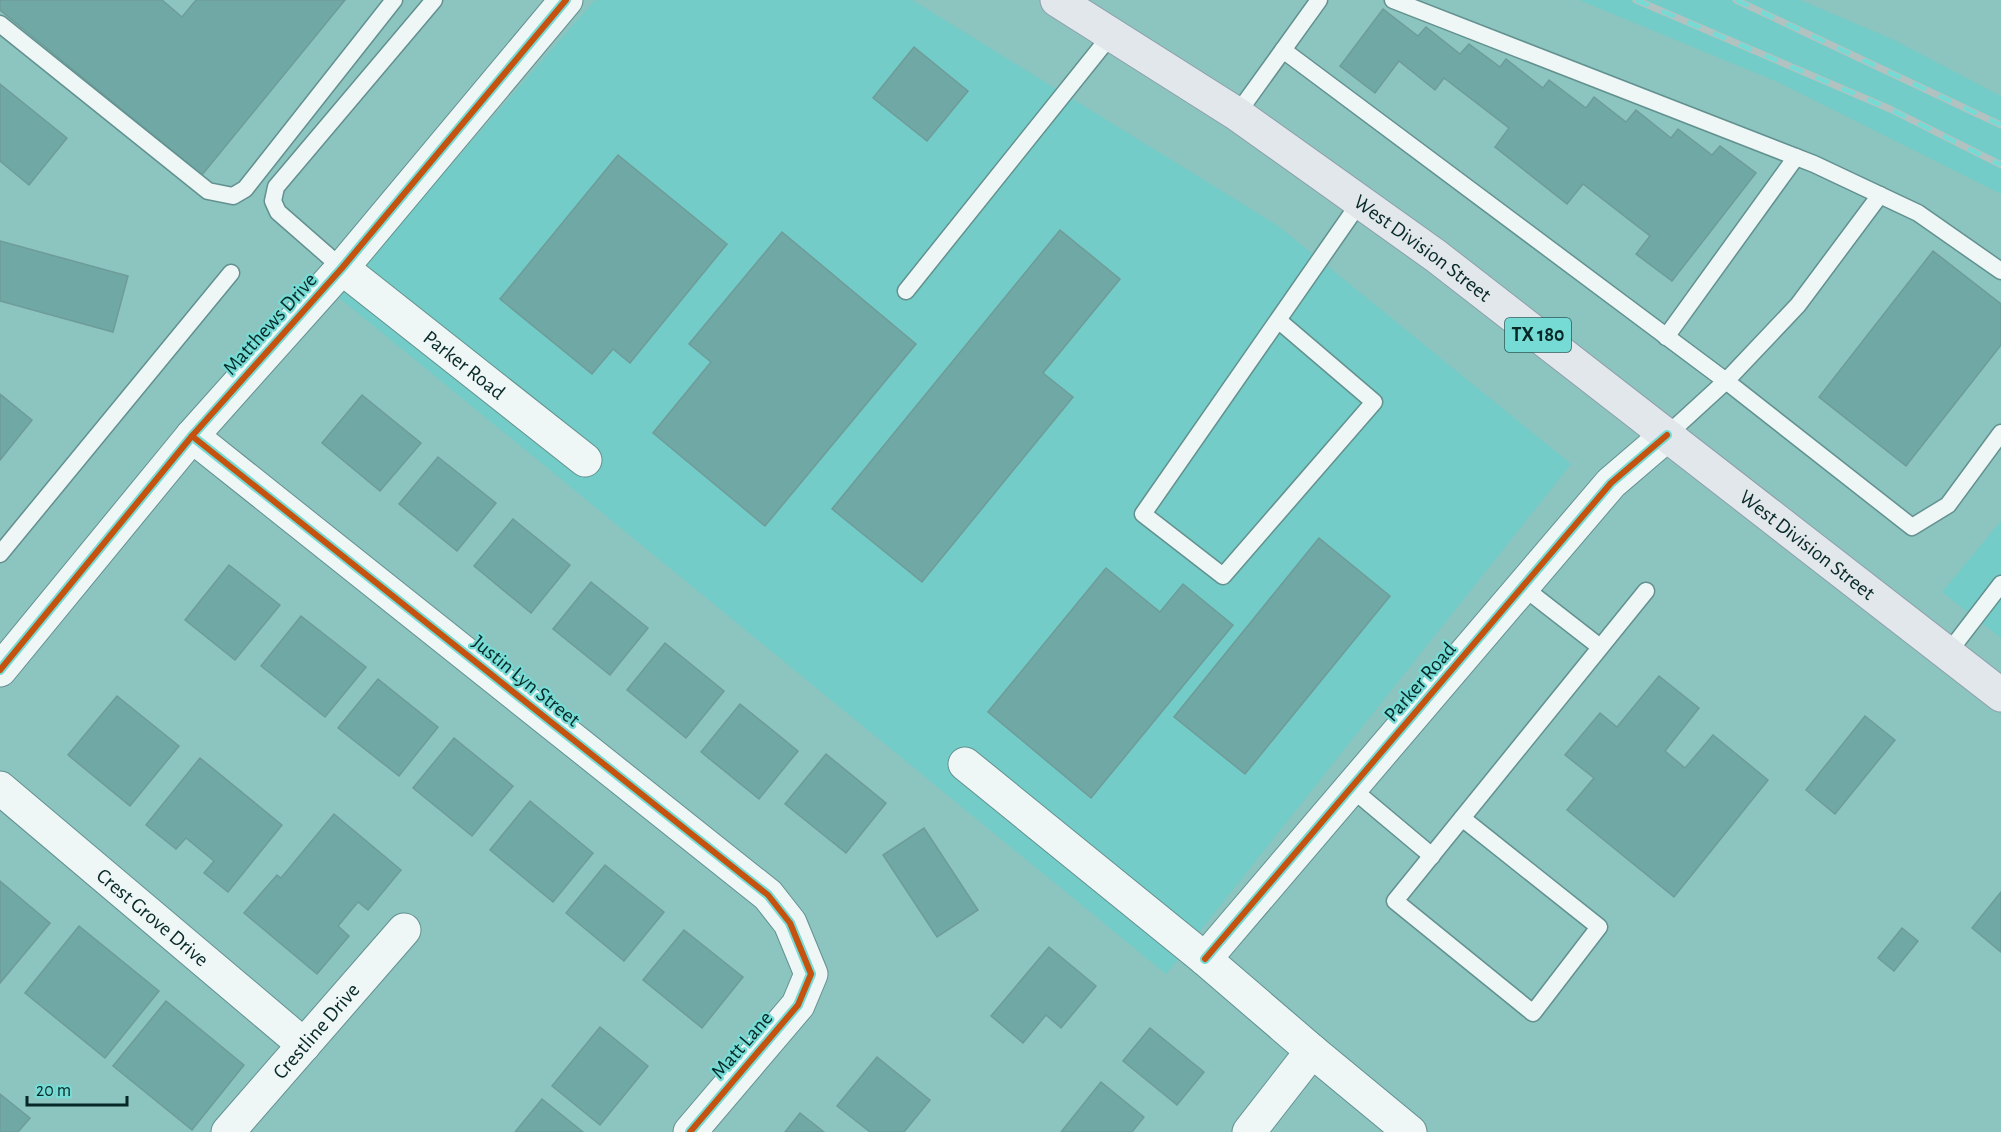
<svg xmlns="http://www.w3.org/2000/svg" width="2001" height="1132" viewBox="0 0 2001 1132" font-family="'Alegreya Sans',sans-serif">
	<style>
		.built { fill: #73ccc7 }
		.building { fill: #70a8a6; stroke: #6e9c99; stroke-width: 1.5 }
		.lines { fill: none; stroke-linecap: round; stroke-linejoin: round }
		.lane-casing { stroke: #62918f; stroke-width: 19 }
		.street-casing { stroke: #62918f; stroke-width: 35 }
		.primary-casing { stroke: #8ba0a9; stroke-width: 35 }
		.lane { stroke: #eef6f6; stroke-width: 16 }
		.street { stroke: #eef6f6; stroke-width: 33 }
		.primary { stroke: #e2e7ec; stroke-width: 33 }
		.rail-casing { stroke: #b1c2c1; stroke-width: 7 }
		.rail { stroke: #75dbd4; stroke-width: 4.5; stroke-dasharray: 14; stroke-linecap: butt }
		.cycleway-casing { stroke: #75dbd4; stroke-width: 10 }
		.cycleway { stroke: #c65210; stroke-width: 6 }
		.labels { text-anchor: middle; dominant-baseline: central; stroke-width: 4.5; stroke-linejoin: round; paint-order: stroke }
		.shield { fill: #75dbd4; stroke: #275e5a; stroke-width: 1.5 }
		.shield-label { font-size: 20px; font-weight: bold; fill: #062826 }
		.street-label { font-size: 21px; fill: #062826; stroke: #75dbd4 }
	</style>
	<rect width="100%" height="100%" fill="#8cc4c0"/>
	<!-- built -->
	<g class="built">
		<polygon points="595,0 912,0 1277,225 1571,464 1166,974 337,296"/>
		<polygon points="1579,0 1800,0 1892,39 2001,96 2001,194 1780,83"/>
		<polygon points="2001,521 2001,638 1942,592"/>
	</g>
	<!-- building -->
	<g class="building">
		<polygon points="162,0 182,17 196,0 345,0 202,175 0,10 0,0"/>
		<polygon points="1383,9 1418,36 1426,27 1460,54 1469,44 1500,67 1506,59 1543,88 1549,80 1586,108 1594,97 1626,122 1636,110 1671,138 1678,129 1712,155 1720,146 1756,173 1672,281 1636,254 1650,236 1583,184 1567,204 1495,147 1509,128 1444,78 1435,90 1399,61 1375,93 1340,66"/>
		<polygon points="914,47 968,91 927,141 873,98"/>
		<polygon points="0,84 67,138 29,185 0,161"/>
		<polygon points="618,155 727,244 630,363 613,349 592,374 500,299"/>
		<polygon points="1060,230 1120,279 1043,373 1073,397 922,582 832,509"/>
		<polygon points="782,232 916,344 765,526 653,433 711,362 689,344"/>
		<polygon points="0,241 128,276 113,332 0,301"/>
		<polygon points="1933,251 2001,304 2001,345 1906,466 1819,397"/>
		<polygon points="0,394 32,420 0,460"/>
		<polygon points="362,395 421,443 380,491 322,443"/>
		<polygon points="438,457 496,503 457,551 399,504"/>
		<polygon points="513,519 570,565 531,613 474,566"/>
		<polygon points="1319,538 1390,596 1245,774 1174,717"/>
		<polygon points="229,565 280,605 235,660 185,620"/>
		<polygon points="1106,568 1160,612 1183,584 1233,625 1091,798 988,712"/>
		<polygon points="591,582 648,628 610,675 553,629"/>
		<polygon points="301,616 366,667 325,717 261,666"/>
		<polygon points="665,643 724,691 686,738 627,690"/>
		<polygon points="1659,676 1699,708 1665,751 1685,768 1713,735 1768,780 1674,897 1567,810 1594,778 1565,755 1600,713 1617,727"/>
		<polygon points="378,679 438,727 399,776 338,728"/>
		<polygon points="117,696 179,746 130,806 68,755"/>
		<polygon points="740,704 798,751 759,799 701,752"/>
		<polygon points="1865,716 1895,740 1835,814 1806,790"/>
		<polygon points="454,738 513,786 472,836 413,788"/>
		<polygon points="826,754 886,803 846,853 785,804"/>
		<polygon points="200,758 282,825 228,892 204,873 214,861 186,838 176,849 146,825"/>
		<polygon points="530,801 593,853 553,902 490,850"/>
		<polygon points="334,814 401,870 368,910 358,902 338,926 349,936 317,974 244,913 277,875 281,878"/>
		<polygon points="924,828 978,910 937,937 883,855"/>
		<polygon points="605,865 664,912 624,961 566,913"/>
		<polygon points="0,881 50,923 0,983"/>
		<polygon points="2001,892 2001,952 1972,928"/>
		<polygon points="79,926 159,991 105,1058 25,993"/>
		<polygon points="1902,928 1918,941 1894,971 1878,958"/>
		<polygon points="684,930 743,977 702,1028 643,980"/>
		<polygon points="1049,947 1096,986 1061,1028 1046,1015 1023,1043 991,1016"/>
		<polygon points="166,1001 244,1065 192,1130 113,1066"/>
		<polygon points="600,1027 648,1066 600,1125 552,1086"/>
		<polygon points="1150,1028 1204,1072 1177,1105 1123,1061"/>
		<polygon points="877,1057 930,1100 904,1132 870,1132 837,1106"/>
		<polygon points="1101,1082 1144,1117 1132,1132 1061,1132"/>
		<polygon points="0,1094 30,1118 18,1132 0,1132"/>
		<polygon points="542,1099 583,1132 515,1132"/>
		<polygon points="800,1113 824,1132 785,1132"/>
	</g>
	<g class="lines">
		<defs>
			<g id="lane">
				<polyline points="1393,0 1814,164 1918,213 2001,271"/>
				<polyline points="0,24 208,191 233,196 245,189 394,0"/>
				<polyline points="1283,50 1726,381 1798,305 1880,195"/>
				<polyline points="1237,114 1319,0"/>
				<polyline points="342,268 278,212 273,201 276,187 434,0"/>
				<polyline points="906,291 1111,35"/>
				<polyline points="1278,320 1374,402 1223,576 1143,514 1360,202"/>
				<polyline points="1666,337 1796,157"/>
				<polyline points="1667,435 1726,381 1912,527 1948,505 2001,433"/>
				<polyline points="0,554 231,273"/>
				<polyline points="1523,587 1600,647"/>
				<polyline points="1948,653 2001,584"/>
				<polyline points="1351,788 1432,856"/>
				<polyline points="1462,818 1599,927 1533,1013 1395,901 1646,591"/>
			</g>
			<g id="street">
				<path id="s1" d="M342 268 585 460"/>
				<polyline points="192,436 768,895 790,923 811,974 798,1005 690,1132"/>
				<polyline points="0,670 192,436 342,268 566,0"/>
				<polyline points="965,764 1205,959 1312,1051 1410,1132"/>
				<path id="s2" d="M0 788 304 1045"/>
				<polyline points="1205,959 1611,483 1667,435"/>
				<path id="s3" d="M228 1132 404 930"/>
				<polyline points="1249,1132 1312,1051"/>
			</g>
			<g id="primary">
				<path id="s4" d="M1057 0 1237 114 1436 256 2001 695"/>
			</g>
		</defs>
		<!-- lane casing -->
		<use href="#lane" class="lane-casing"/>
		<!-- street casing -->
		<use href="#street" class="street-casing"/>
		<!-- primary casing -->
		<use href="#primary" class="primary-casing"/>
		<!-- lane -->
		<use href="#lane" class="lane"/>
		<!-- street -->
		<use href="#street" class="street"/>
		<!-- primary -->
		<use href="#primary" class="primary"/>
		<defs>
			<g id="rail">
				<polyline points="1636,0 1890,109 2001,165"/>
				<polyline points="1736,0 2001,125"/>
			</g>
		</defs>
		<!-- rail casing -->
		<use href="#rail" class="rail-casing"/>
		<!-- rail -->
		<use href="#rail" class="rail"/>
		<defs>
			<g id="cycleway">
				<polyline points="192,436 768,895 790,923 811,974 798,1005 690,1132"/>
				<polyline points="0,670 192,436 342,268 566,0"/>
				<polyline points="1205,959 1611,483 1667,435"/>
			</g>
		</defs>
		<!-- cycleway casing -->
		<use href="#cycleway" class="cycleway-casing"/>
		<!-- cycleway -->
		<use href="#cycleway" class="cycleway"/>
	</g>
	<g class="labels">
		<!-- shield labels -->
		<rect class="shield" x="1505" y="318" width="66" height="34" rx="4.5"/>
		<g class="shield-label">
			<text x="1538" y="335">TX 180</text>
		</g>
		<!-- street labels -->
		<g class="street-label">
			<text stroke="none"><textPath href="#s4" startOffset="442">West Division Street</textPath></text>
			<text transform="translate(270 324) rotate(-48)">Matthews Drive</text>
			<text stroke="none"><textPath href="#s1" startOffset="156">Parker Road</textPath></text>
			<text stroke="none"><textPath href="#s4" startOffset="928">West Division Street</textPath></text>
			<text transform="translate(526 681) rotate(39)">Justin Lyn Street</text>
			<text transform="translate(1420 682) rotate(-49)">Parker Road</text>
			<text stroke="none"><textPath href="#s2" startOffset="200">Crest Grove Drive</textPath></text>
			<text stroke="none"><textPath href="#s3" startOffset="134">Crestline Drive</textPath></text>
			<text transform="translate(742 1045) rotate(-49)">Matt Lane</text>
		</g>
	</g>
	<!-- scale -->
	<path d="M27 1096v9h100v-9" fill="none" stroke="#062826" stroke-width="3"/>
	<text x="36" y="1096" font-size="18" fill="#062826" stroke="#75dbd4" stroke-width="4.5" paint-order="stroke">20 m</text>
</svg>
